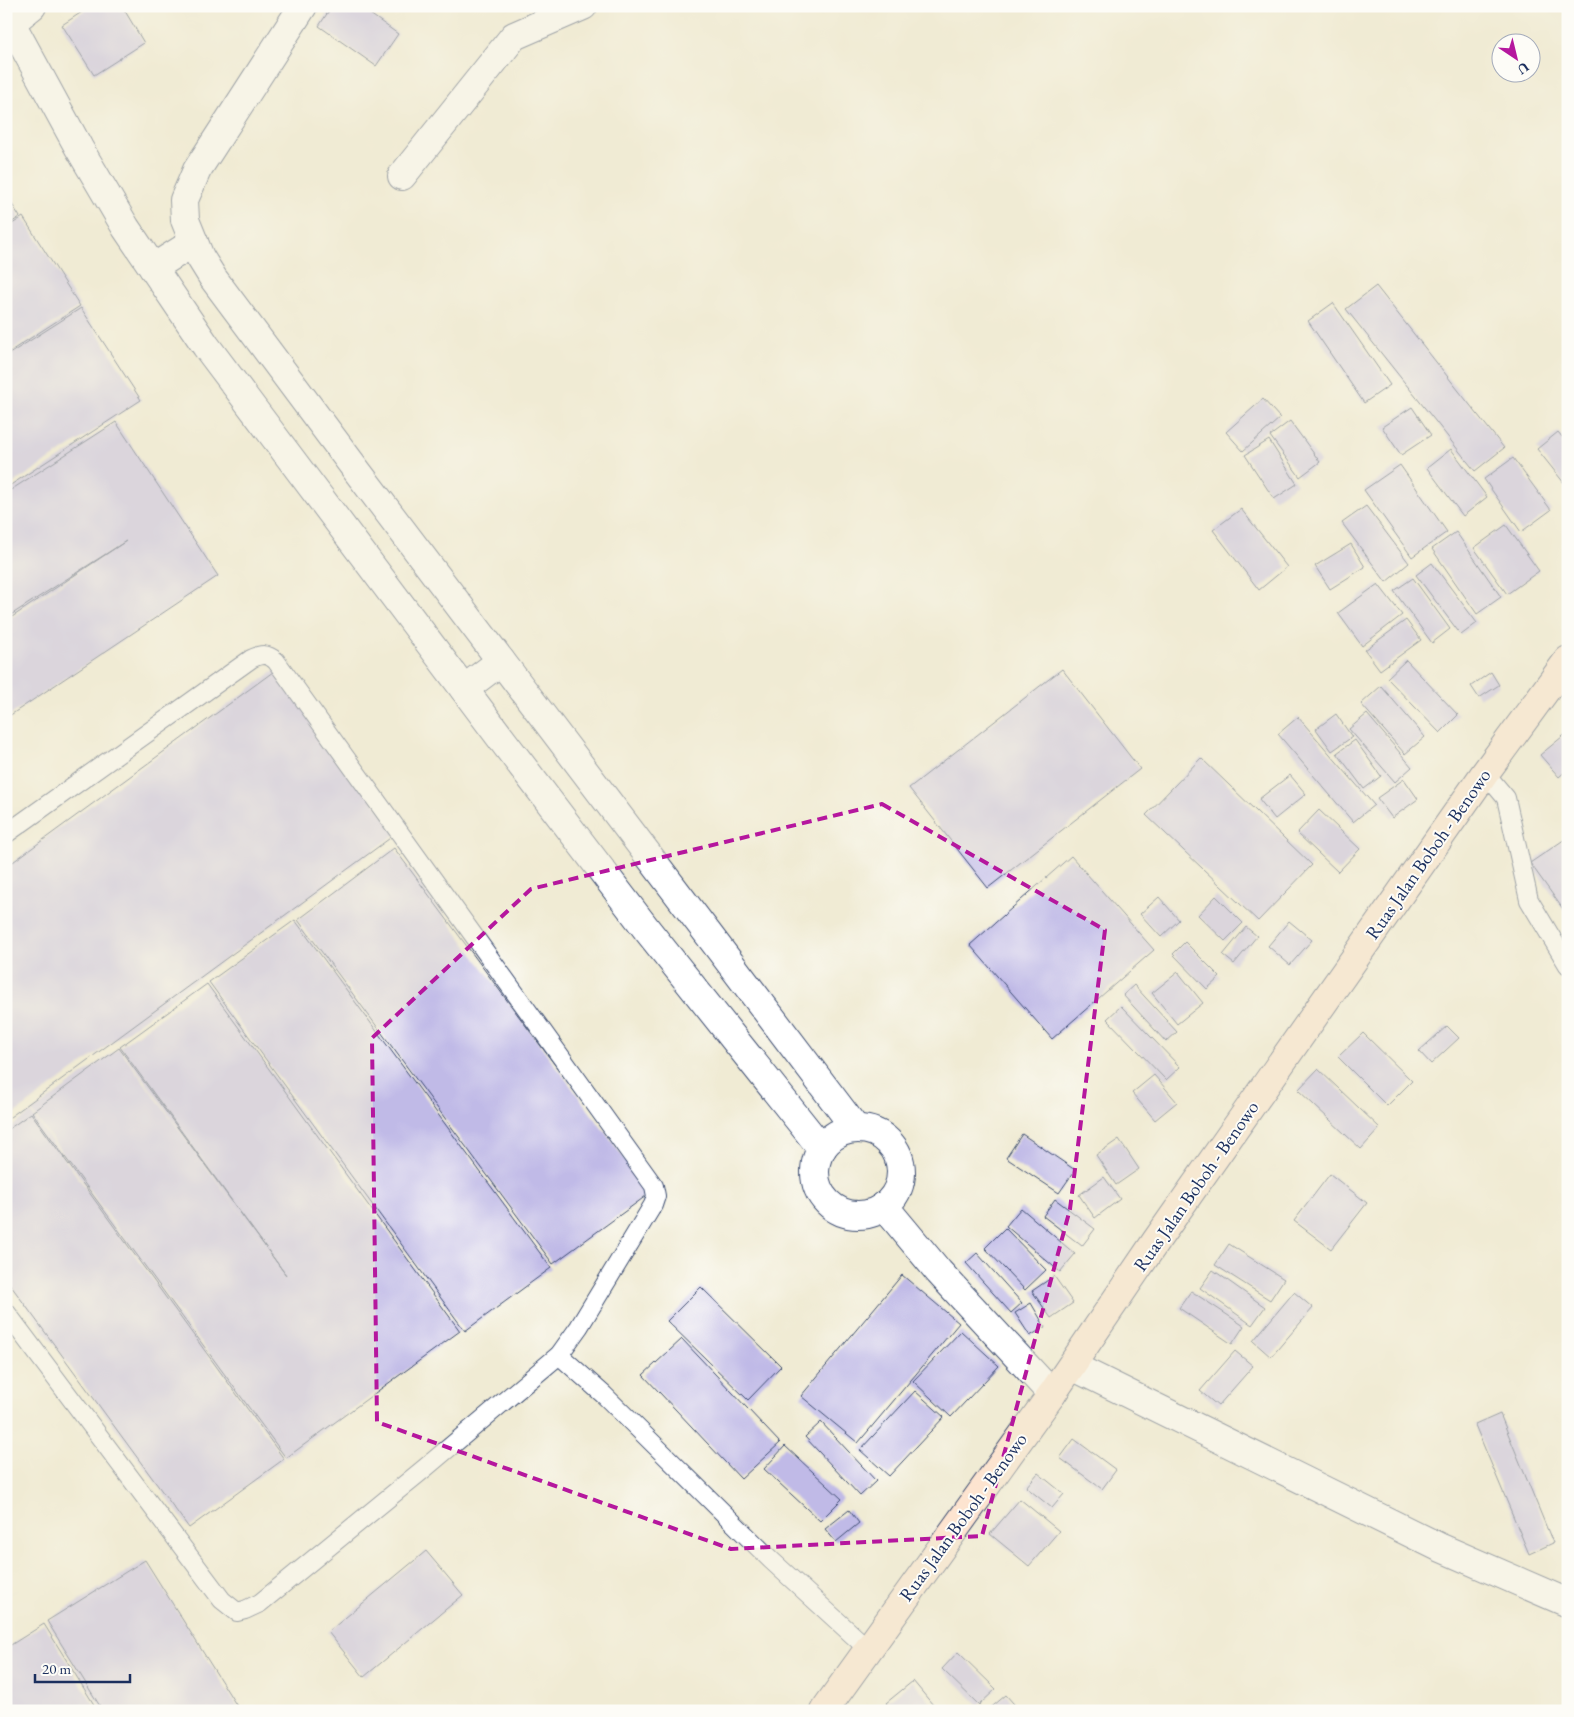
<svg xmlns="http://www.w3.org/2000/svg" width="1574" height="1717" viewBox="0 0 1574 1717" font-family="'EB Garamond',serif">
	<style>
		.building { fill: #c0bae7 }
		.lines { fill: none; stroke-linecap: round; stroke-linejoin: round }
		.lane-casing { stroke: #3b4b70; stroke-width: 20 }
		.street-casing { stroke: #3b4b70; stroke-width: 30 }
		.secondary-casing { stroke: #3b4b70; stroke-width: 30 }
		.lane { stroke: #fff; stroke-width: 18 }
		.street { stroke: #fff; stroke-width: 28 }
		.secondary { stroke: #fde4d0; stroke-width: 28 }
		.marked { fill: none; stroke: #b5179e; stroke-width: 4; stroke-dasharray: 10 6; stroke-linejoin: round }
		.labels { text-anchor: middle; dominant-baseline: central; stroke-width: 4; stroke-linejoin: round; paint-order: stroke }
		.street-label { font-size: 19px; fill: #1b2f5e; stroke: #fdfcf7 }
	</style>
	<rect width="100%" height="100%" fill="#fdfcf7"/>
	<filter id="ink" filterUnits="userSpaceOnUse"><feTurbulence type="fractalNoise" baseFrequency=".02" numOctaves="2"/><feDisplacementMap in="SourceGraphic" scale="10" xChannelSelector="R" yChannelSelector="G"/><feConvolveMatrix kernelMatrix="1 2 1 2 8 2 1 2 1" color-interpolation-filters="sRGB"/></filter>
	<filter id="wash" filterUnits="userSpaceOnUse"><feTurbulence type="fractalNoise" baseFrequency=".0096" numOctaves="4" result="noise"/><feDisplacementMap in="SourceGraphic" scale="20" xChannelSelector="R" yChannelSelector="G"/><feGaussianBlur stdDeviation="1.12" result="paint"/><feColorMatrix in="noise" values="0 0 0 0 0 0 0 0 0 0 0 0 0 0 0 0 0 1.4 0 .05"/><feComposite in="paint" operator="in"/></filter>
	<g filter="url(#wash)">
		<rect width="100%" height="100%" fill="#f0ebd4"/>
		<g id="blocks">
			<!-- building -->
			<g class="building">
				<polygon points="91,6 122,6 144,43 94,75 62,25"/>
				<polygon points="332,6 359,6 398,34 376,66 319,26"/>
				<polygon points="6,195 20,217 6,226"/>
				<polygon points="23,217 80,306 6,354 6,228"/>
				<polygon points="1376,286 1504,448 1475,471 1346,309"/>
				<polygon points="1333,303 1390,385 1364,403 1308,321"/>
				<polygon points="81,308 141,400 6,488 6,356"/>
				<polygon points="1263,399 1280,418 1243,451 1226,432"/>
				<polygon points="1412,407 1431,435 1401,455 1382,427"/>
				<polygon points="1290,421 1320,462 1300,477 1270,436"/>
				<polygon points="116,422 218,576 6,718 6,621 126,541 6,618 6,493"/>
				<polygon points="1558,432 1568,444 1568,488 1537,449"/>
				<polygon points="1269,440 1297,484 1274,499 1245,455"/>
				<polygon points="1451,449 1487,497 1463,516 1427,468"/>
				<polygon points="1513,458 1551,510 1521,532 1484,479"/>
				<polygon points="1400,465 1447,532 1412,557 1364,490"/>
				<polygon points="1366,506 1409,563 1386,582 1342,523"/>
				<polygon points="1241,509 1287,567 1259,590 1213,530"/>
				<polygon points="1506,525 1539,571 1507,594 1474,548"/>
				<polygon points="1456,532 1501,597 1477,614 1432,549"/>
				<polygon points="1351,544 1365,567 1330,589 1315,566"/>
				<polygon points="1432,563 1477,623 1461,635 1416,575"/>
				<polygon points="1413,578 1450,629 1432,643 1394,591"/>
				<polygon points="1378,584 1402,615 1362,646 1338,613"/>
				<polygon points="1406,620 1421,640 1380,670 1365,650"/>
				<polygon points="1406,660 1458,715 1440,733 1387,678"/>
				<polygon points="277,669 397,833 6,1120 6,867"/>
				<polygon points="1062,669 1140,769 988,888 909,788"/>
				<polygon points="1491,672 1499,685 1479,698 1471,686"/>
				<polygon points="1381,686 1425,737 1405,754 1361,704"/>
				<polygon points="1336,714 1352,737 1332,751 1316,729"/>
				<polygon points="1367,714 1412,767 1395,782 1349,729"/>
				<polygon points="1298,717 1374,805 1353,822 1278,734"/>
				<polygon points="1568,732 1568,769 1559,777 1540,755"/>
				<polygon points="1355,740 1381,776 1364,789 1337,753"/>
				<polygon points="1201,758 1312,865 1258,921 1146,815"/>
				<polygon points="1290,775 1306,794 1275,819 1259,799"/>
				<polygon points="1404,779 1418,799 1392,818 1377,798"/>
				<polygon points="1319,810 1360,849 1338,872 1297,833"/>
				<polygon points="1568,837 1568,916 1530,863"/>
				<polygon points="394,848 650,1193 553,1264 298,920"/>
				<polygon points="1071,856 1154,950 1052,1039 970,945"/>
				<polygon points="1216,896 1243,923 1225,941 1198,915"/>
				<polygon points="1159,897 1179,920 1161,937 1140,914"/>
				<polygon points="295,920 551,1268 465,1331 209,982"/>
				<polygon points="1289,921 1312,940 1290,965 1268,946"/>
				<polygon points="1246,927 1257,936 1234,964 1223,955"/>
				<polygon points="1185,942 1220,977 1207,989 1173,954"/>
				<polygon points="1178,972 1203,1003 1177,1024 1152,993"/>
				<polygon points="207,984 460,1331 286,1458 32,1112 119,1048 286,1275 120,1047"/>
				<polygon points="1134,985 1177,1032 1166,1042 1123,995"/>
				<polygon points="1121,1006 1180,1067 1166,1080 1107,1019"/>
				<polygon points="1447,1026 1459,1038 1431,1064 1419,1051"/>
				<polygon points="1363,1033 1412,1081 1387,1106 1338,1057"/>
				<polygon points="1318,1069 1380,1128 1361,1149 1298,1090"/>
				<polygon points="1154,1075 1177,1102 1155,1120 1132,1093"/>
				<polygon points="31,1113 284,1459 189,1528 6,1279 6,1131"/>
				<polygon points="1022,1134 1075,1170 1059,1193 1006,1158"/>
				<polygon points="1119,1139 1139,1169 1116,1185 1096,1155"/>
				<polygon points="1330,1174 1367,1203 1331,1249 1294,1221"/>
				<polygon points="1104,1177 1120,1199 1095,1218 1079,1195"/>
				<polygon points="1055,1199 1095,1229 1082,1246 1043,1216"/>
				<polygon points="1021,1208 1075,1254 1060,1272 1006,1226"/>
				<polygon points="1005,1228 1046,1270 1025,1290 985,1248"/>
				<polygon points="1229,1244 1284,1279 1270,1300 1215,1265"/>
				<polygon points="977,1253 1022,1303 1011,1313 966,1263"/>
				<polygon points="1213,1270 1265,1307 1252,1325 1200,1288"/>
				<polygon points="902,1275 959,1323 858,1443 801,1396"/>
				<polygon points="1054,1276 1073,1303 1051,1318 1032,1291"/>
				<polygon points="701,1287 781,1366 748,1400 667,1321"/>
				<polygon points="1191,1291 1244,1326 1232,1344 1179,1308"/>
				<polygon points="1294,1292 1313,1308 1271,1357 1253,1341"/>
				<polygon points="1031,1303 1045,1327 1030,1336 1015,1313"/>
				<polygon points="961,1331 999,1366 951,1417 913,1381"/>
				<polygon points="682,1339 780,1443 741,1479 643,1375"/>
				<polygon points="1235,1351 1253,1366 1218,1406 1200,1391"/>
				<polygon points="915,1391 944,1417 889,1476 860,1450"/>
				<polygon points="1500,1414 1553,1543 1529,1554 1475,1425"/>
				<polygon points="821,1422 876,1481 860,1496 805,1437"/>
				<polygon points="1074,1439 1116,1470 1102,1489 1060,1458"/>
				<polygon points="785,1446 842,1499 820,1521 764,1469"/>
				<polygon points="1038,1473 1064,1494 1052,1508 1026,1487"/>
				<polygon points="1020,1499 1059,1531 1029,1566 990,1534"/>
				<polygon points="849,1510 859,1523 836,1542 825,1529"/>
				<polygon points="426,1551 463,1595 364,1677 328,1632"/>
				<polygon points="145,1560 240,1711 103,1711 47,1621"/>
				<polygon points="44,1624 98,1711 6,1711 6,1648"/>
				<polygon points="958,1652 996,1689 979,1705 942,1669"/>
				<polygon points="913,1681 938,1711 892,1711 886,1703"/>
				<polygon points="1006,1695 1020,1711 987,1711"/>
			</g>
		</g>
	</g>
	<g filter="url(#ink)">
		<use href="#blocks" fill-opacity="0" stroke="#3b4b70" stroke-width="1"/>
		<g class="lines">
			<defs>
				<g id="lane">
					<polyline points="1485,773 1506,798 1529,900 1568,965"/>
					<path d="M6 834 251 659C261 654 267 653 276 661L654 1186 656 1196 653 1205 579 1327 559 1355 425 1468 260 1603 245 1610 237 1612 222 1600 6 1312"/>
					<polyline points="559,1355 604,1395 771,1560 868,1649"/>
				</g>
				<g id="street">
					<polyline points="303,6 197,170 184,200 185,220 200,257 213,278 357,471 856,1129"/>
					<polyline points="6,14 79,148 126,228 206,346 506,745 648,931 822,1149"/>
					<polyline points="12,22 32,6"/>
					<polyline points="402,176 514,36 583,6"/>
					<polyline points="153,268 194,242"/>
					<polyline points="464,689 501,661"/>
					<circle cx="858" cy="1172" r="43"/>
					<polyline points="884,1206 939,1272 1052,1394"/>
					<polyline points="1072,1366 1439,1547 1568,1603"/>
				</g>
				<polyline id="secondary" points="824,1711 1052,1394 1156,1241 1485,773 1568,660"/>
			</defs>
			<!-- lane casing -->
			<use href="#lane" class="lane-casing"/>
			<!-- street casing -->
			<use href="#street" class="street-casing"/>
			<!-- secondary casing -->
			<use href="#secondary" class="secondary-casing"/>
			<!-- lane -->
			<use href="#lane" class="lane"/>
			<!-- street -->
			<use href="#street" class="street"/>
			<!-- secondary -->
			<use href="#secondary" class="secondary"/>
		</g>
	</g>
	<!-- marked area -->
	<path d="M0 0H1574V1717H0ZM882 804 1105 930 1070 1209 982 1536 731 1549 377 1422 372 1038 531 889Z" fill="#f0ebd4" fill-opacity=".55" fill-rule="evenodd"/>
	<path class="marked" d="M882 804 1105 930 1070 1209 982 1536 731 1549 377 1422 372 1038 531 889Z"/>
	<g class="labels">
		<!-- street labels -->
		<g class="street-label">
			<text transform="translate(1428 854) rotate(-55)">Ruas Jalan Boboh - Benowo</text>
			<text transform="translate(1196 1186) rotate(-55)">Ruas Jalan Boboh - Benowo</text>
			<text transform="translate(963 1517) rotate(-54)">Ruas Jalan Boboh - Benowo</text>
		</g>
	</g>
	<!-- margin -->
	<rect width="1574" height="1717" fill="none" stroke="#fdfcf7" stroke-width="25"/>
	<!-- north arrow -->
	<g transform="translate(1516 58) rotate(145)"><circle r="24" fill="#fdfcf7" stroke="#a3aaba"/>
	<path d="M0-4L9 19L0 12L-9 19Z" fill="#b5179e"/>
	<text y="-8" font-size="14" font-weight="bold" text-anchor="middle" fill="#1b2f5e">U</text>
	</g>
	<!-- scale -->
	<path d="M35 1674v8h95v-8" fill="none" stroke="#1b2f5e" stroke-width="2.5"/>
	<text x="42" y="1674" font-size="15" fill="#1b2f5e" stroke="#fdfcf7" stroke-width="4" paint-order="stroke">20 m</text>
</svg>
